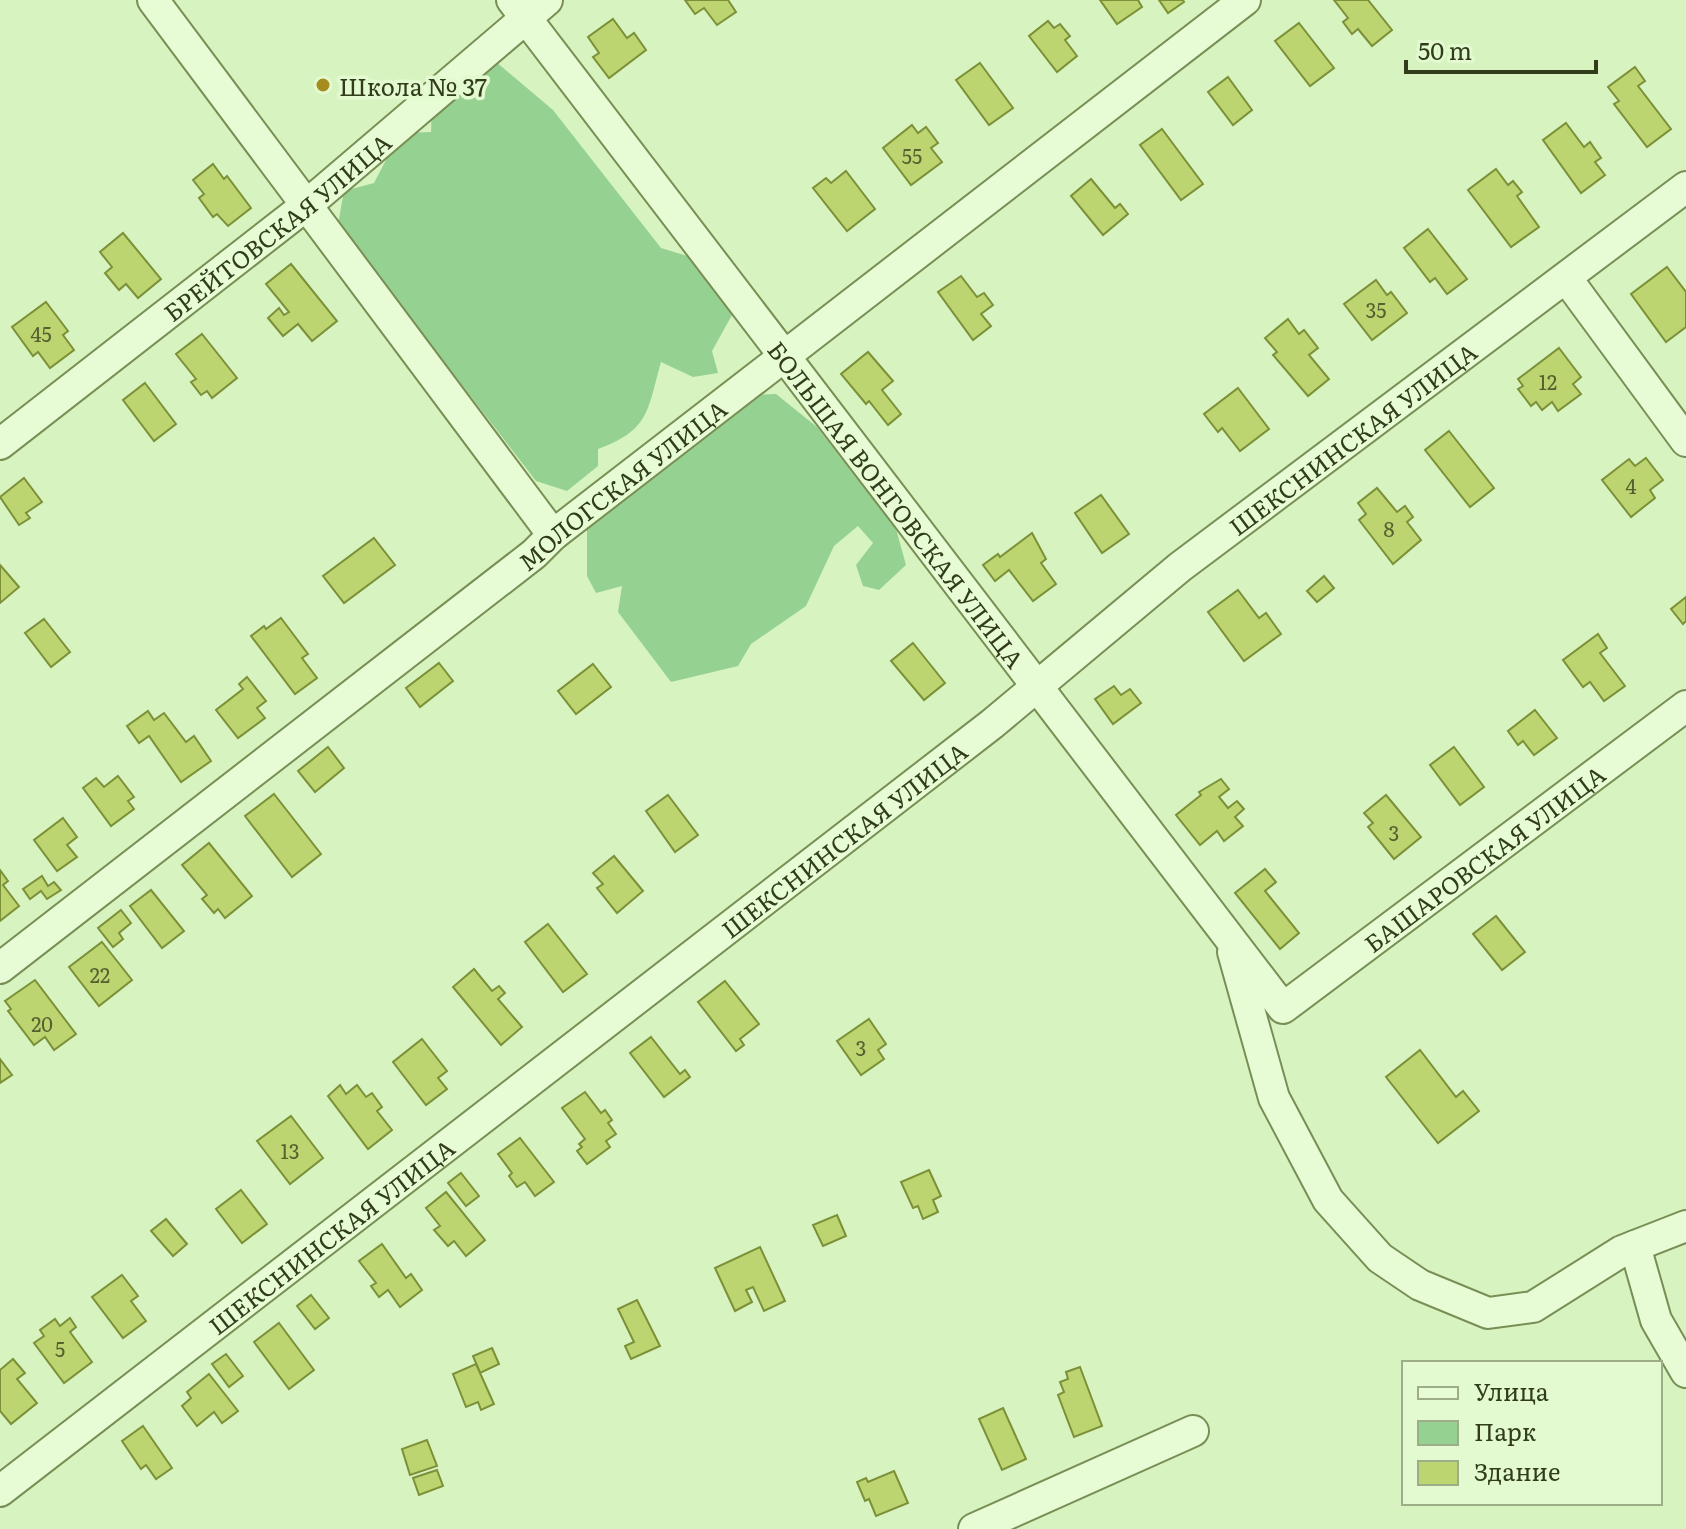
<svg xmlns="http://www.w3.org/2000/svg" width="1686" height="1529" viewBox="0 0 1686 1529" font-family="Literata,serif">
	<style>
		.green { fill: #95d292 }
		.building { fill: #bcd571; stroke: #7c9038; stroke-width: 2 }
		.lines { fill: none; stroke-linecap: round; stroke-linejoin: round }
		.minor-casing { stroke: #798e55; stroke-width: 34 }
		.minor { stroke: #e7fcd4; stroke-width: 30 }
		.poi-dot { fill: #a48d1e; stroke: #e3f9d0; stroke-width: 3 }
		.labels { text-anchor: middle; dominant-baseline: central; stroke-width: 7; stroke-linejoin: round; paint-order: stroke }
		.number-label { font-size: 20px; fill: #546230 }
		.poi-label { font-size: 24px; fill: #313c1b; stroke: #e3f9d0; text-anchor: start }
		.street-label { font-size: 24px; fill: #313c1b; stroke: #e3f9d0 }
	</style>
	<rect width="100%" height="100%" fill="#d7f3bf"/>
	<!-- green -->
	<g class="green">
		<path d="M489 56 553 110 661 248 694 258 717 284 732 315 712 351 718 373 693 377 661 362C647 411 650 430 598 449V466L567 491 536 481 338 224 344 191 374 183 400 133 431 132 432 105Z"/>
		<polygon points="776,394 817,427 896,529 906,565 879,590 863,586 856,565 873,543 858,526 834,546 806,606 751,644 738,666 671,682 618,612 622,586 596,593 587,576 587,519 743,395"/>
	</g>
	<!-- building -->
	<g class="building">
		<polygon points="685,0 728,0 736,12 717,25 704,8 695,14"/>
		<polygon points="1100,0 1138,0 1142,7 1117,24"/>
		<polygon points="1159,0 1183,0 1184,2 1168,13"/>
		<polygon points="1334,0 1368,0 1392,30 1372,46 1358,29 1352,34 1343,22 1348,18"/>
		<polygon points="613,19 627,38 634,33 646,50 609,78 593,57 599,53 588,37"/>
		<polygon points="1048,21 1054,28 1060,24 1070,36 1065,40 1077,56 1057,72 1029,36"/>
		<polygon points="1299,23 1334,68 1310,86 1275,41"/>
		<polygon points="980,63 1013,108 989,125 956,80"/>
		<polygon points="1635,67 1645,81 1638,86 1671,129 1647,147 1614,104 1619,101 1608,87"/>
		<polygon points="1228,77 1252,110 1233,125 1208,92"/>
		<polygon points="1566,123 1584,147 1590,142 1601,158 1595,162 1605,175 1581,193 1543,140"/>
		<polygon points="912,125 918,133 926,127 938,143 931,148 942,162 911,185 883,148"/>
		<polygon points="1162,129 1203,184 1181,200 1140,145"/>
		<polygon points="213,164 224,179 227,176 251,208 228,226 217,214 213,217 199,198 204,194 193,180"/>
		<polygon points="1496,169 1508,185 1513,181 1522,192 1517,196 1539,227 1511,247 1468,190"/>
		<polygon points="846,171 875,209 847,231 813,188 826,178 831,183"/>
		<polygon points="1091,179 1115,208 1120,204 1128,214 1103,235 1071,196"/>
		<polygon points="1428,229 1467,279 1447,294 1435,278 1430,282 1404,248"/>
		<polygon points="123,233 161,279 138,298 126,284 119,290 105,273 112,267 100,252"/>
		<polygon points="291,264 337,321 312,341 298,324 283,336 268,318 279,308 284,315 289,312 266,284"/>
		<polygon points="1667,267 1686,292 1686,327 1666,342 1631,294"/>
		<polygon points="961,276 977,297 984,293 993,305 981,314 991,326 973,340 938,292"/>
		<polygon points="1376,280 1387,295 1391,292 1407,313 1372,340 1344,304"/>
		<polygon points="46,302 68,331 63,335 74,350 50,368 38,352 33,356 12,327"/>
		<polygon points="1288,319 1299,334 1304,330 1318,348 1309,355 1329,379 1308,396 1273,355 1277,352 1265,338"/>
		<polygon points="202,334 237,378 212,398 207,391 201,395 191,382 196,379 176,354"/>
		<polygon points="1559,348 1581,377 1573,384 1581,394 1558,411 1552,402 1542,410 1536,402 1531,406 1518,389 1523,386 1518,379"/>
		<polygon points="868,352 893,381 882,390 901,414 888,425 869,401 866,404 841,374"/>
		<polygon points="145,383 176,424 154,441 123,400"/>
		<polygon points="1238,388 1269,429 1240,451 1222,428 1218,432 1204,414"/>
		<polygon points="1449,431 1494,488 1470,507 1425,450"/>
		<polygon points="1646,458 1663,480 1650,490 1655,498 1631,517 1602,480 1629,459 1635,466"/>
		<polygon points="24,478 42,502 26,513 30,518 19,525 0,497"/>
		<polygon points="1377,488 1397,512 1405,506 1413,517 1407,522 1421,540 1393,564 1359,520 1366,514 1358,503"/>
		<polygon points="1101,495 1129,534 1102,553 1075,513"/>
		<polygon points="1032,533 1046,559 1041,563 1056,584 1033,601 1009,570 995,581 983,565 998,554 1000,557"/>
		<polygon points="374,538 395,565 344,603 323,576"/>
		<polygon points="0,565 19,587 0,603"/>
		<polygon points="1324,576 1334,588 1317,602 1307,591"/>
		<polygon points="1238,590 1259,618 1266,613 1281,634 1244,661 1208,612"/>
		<polygon points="1686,597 1686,621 1683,624 1671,609"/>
		<polygon points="281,618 308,654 302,658 317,678 295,694 251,636 264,626 266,629"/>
		<polygon points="44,619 70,652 51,667 25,633"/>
		<polygon points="1598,634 1607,648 1600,653 1625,686 1604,701 1590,682 1583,687 1563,660"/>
		<polygon points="913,643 945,683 924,700 891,661"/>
		<polygon points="439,663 453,681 420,707 406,688"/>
		<polygon points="593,664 611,687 576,714 558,691"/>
		<polygon points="247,677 266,701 257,708 265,718 238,738 216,710 243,689 239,684"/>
		<polygon points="1114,686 1121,695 1130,689 1141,703 1113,724 1095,699"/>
		<polygon points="1535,710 1557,738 1534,755 1523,741 1518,745 1508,731"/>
		<polygon points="148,711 154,720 164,713 186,742 194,736 211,761 181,782 149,736 139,743 127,726"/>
		<polygon points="328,747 344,768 315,792 298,771"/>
		<polygon points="1454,747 1484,787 1460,805 1430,765"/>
		<polygon points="118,776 134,797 128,801 134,809 111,826 83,788 96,778 104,787"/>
		<polygon points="1221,779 1229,789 1219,797 1228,808 1237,801 1244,809 1235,817 1243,826 1224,841 1217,831 1200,845 1176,815 1201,795 1199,792"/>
		<polygon points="274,794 321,854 292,877 245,816"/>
		<polygon points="668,795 698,835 675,852 646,811"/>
		<polygon points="1386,795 1421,837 1394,859 1368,827 1373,823 1364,813"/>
		<polygon points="63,818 77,837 67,845 77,857 57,871 34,840"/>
		<polygon points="209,843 252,896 225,918 218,909 214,913 202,899 207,895 182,865"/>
		<polygon points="614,856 643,891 617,913 597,888 603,884 593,873"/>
		<polygon points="1265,869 1276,882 1265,891 1299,933 1280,949 1235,893"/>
		<polygon points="0,870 8,881 3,885 19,906 0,921"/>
		<polygon points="42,876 48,886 54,882 61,890 47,899 41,891 30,899 23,889"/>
		<polygon points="151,890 184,931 162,948 130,906"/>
		<polygon points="121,910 131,923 119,933 123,939 113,947 98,928"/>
		<polygon points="1496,916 1525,952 1502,970 1473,934"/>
		<polygon points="548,924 587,974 563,992 525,942"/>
		<polygon points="102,942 132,980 99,1006 69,967"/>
		<polygon points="474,969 492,991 499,986 505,993 498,999 522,1027 501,1045 453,987"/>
		<polygon points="35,980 76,1034 54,1050 45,1037 34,1045 8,1011 11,1009 5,1001"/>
		<polygon points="725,981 759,1024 740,1039 744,1045 736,1051 698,1002"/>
		<polygon points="869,1019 886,1044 878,1050 884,1059 861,1075 837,1041"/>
		<polygon points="651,1037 680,1074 685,1070 690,1077 664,1097 630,1053"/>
		<polygon points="422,1039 447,1071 438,1078 447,1089 426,1105 393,1062"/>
		<polygon points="1420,1050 1456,1097 1463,1091 1479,1111 1438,1143 1386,1077"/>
		<polygon points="0,1059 12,1075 0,1083"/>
		<polygon points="340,1085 346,1094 357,1085 366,1097 372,1093 382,1107 377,1111 392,1130 368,1149 328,1096"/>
		<polygon points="585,1092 601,1113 605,1110 612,1120 608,1123 616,1134 606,1141 610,1147 587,1164 577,1151 582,1147 579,1144 585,1139 562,1108"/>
		<polygon points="291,1116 323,1158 290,1184 257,1141"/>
		<polygon points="520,1138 554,1182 535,1196 525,1182 517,1187 509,1176 512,1173 498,1154"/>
		<polygon points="929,1170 941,1196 933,1200 938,1212 923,1219 918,1206 913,1208 901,1182"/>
		<polygon points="461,1173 479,1196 466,1206 448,1183"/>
		<polygon points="241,1190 267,1224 242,1243 216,1209"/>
		<polygon points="446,1192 485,1240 466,1256 454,1241 448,1246 434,1230 440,1226 426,1208"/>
		<polygon points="837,1215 846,1236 823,1246 813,1225"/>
		<polygon points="166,1219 187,1244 173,1256 151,1231"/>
		<polygon points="382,1244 406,1278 411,1274 422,1290 400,1307 388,1290 379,1297 371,1286 376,1283 359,1261"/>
		<polygon points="760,1247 785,1301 764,1311 753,1287 746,1290 752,1302 735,1311 715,1268"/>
		<polygon points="122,1275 138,1296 131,1301 146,1321 123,1338 92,1297"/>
		<polygon points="311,1295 329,1318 315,1329 297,1306"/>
		<polygon points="637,1300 660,1346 631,1359 625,1346 634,1342 618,1309"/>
		<polygon points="70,1318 76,1327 70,1332 92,1362 64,1383 34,1343 44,1336 40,1330 55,1319 60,1326"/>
		<polygon points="279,1323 314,1370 289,1389 254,1342"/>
		<polygon points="492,1348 499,1364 480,1373 473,1356"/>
		<polygon points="226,1354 243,1376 229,1387 212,1364"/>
		<polygon points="13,1359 25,1373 17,1379 37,1403 11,1424 0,1411 0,1370"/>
		<polygon points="476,1364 494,1404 481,1410 478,1402 466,1407 453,1374"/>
		<polygon points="1080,1367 1102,1426 1074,1437 1058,1395 1064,1392 1060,1382 1068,1379 1066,1372"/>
		<polygon points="209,1374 238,1411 222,1423 214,1412 197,1426 182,1406 191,1398 187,1392"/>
		<polygon points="1003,1408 1026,1459 1002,1470 979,1419"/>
		<polygon points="143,1426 172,1468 156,1479 146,1465 141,1469 122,1441"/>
		<polygon points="427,1440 437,1466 410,1475 402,1449"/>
		<polygon points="437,1470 443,1486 419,1495 413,1478"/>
		<polygon points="894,1471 908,1503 876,1516 869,1499 865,1501 857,1482 866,1478 868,1482"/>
	</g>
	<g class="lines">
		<defs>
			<g id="minor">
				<polyline points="153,0 553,535"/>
				<path id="s1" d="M512 0 1283 1008 1686 706"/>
				<polyline points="1567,279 1686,441"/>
				<path id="s2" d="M0 444 308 204 547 0"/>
				<polyline points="1233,952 1274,1098 1328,1200 1380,1258 1420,1285 1488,1313 1533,1307 1622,1251 1686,1226"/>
				<path id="s3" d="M0 968 534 554 553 535 1245 0"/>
				<polyline points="1635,1246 1656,1320 1686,1372"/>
				<path id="s4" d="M0 1491 992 724 1180 567 1686 187"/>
				<polyline points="974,1529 1193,1431"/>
			</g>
		</defs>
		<!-- minor casing -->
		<use href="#minor" class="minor-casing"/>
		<!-- minor -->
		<use href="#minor" class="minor"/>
	</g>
	<!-- markers -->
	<circle class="poi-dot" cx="323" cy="85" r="8"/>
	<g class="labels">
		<!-- number labels -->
		<g class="number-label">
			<text x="912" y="155">55</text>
			<text x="1376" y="309">35</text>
			<text x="41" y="333">45</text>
			<text x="1548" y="381">12</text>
			<text x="1631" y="485">4</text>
			<text x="1389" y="528">8</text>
			<text x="1394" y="832">3</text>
			<text x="100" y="974">22</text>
			<text x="42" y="1023">20</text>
			<text x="861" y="1047">3</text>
			<text x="290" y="1150">13</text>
			<text x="60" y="1348">5</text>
		</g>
		<!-- poi labels -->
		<g class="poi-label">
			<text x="339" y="85">Школа № 37</text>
		</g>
		<!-- street labels -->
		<g class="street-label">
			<text stroke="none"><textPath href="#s2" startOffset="352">БРЕЙТОВСКАЯ УЛИЦА</textPath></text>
			<text stroke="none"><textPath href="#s4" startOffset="1714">ШЕКСНИНСКАЯ УЛИЦА</textPath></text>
			<text stroke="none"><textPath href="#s3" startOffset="788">МОЛОГСКАЯ УЛИЦА</textPath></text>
			<text stroke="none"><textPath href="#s1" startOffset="634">БОЛЬШАЯ ВОНГОВСКАЯ УЛИЦА</textPath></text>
			<text stroke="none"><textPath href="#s4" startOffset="1066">ШЕКСНИНСКАЯ УЛИЦА</textPath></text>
			<text stroke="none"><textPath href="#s1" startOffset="1520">БАШАРОВСКАЯ УЛИЦА</textPath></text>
			<text stroke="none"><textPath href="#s4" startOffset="418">ШЕКСНИНСКАЯ УЛИЦА</textPath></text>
		</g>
	</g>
	<!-- legend -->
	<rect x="1402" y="1361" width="260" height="144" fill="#e3f9d0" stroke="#9cad88" stroke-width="2"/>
	<rect x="1418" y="1387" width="40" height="12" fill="#e7fcd4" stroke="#9cad88" stroke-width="2"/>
	<text x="1474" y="1401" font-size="24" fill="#313c1b">Улица</text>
	<rect x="1418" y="1421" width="40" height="24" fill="#95d292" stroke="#9cad88" stroke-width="2"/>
	<text x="1474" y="1441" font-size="24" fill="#313c1b">Парк</text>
	<rect x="1418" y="1461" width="40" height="24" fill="#bcd571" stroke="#9cad88" stroke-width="2"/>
	<text x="1474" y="1481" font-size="24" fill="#313c1b">Здание</text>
	<!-- scale -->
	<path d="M1406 60v12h190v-12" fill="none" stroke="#313c1b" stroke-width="4"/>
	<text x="1418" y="60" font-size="24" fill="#313c1b" stroke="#e3f9d0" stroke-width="6" paint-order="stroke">50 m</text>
</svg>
